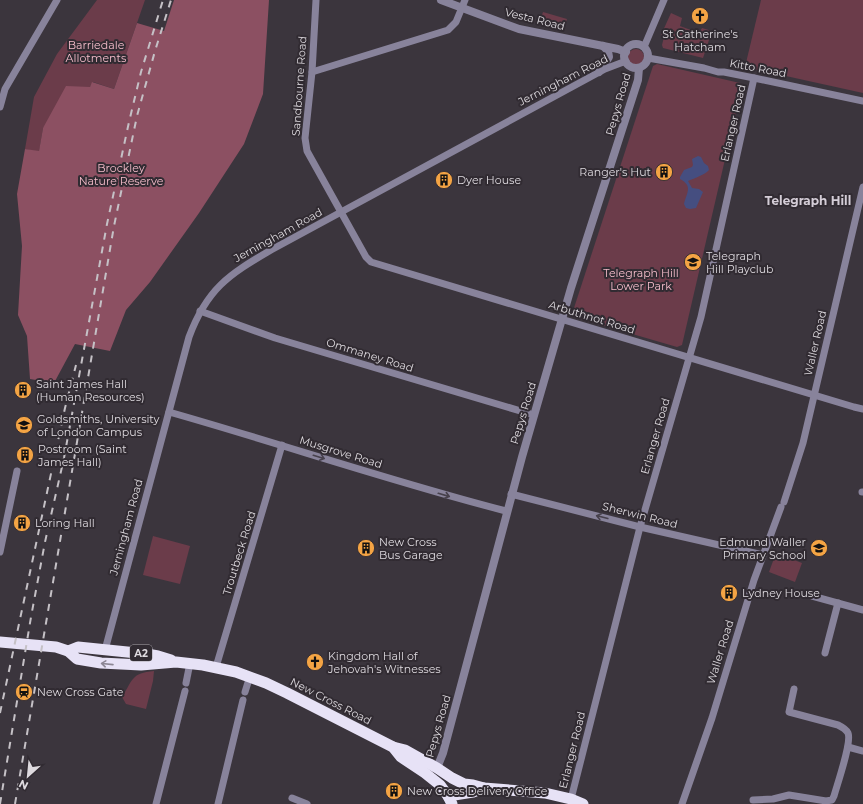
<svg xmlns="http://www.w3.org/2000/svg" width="863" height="804" viewBox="0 0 863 804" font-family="Montserrat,sans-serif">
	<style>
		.green { fill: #6b3c4a }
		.forest { fill: #8c5062 }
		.water { fill: #454e80 }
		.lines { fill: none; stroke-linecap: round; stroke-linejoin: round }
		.minor { stroke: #88839b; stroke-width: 7 }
		.tertiary { stroke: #88839b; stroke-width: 8 }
		.trunk { stroke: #e7e2f6; stroke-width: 11 }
		.rail { stroke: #c5c1c6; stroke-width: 2; stroke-dasharray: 7 7; stroke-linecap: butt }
		.oneway { stroke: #47414c }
		.oneway2 { stroke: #8c8694 }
		.labels { text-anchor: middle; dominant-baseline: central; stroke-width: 4; stroke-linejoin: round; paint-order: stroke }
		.shield { fill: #312b32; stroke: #aaa6ab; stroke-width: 1 }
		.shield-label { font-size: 10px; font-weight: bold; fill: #dedadf }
		.street-label { font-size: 11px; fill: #dedadf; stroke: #312b32 }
		.poi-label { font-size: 11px; fill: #dedadf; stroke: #312b32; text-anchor: start }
		.park-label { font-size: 11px; fill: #f6bdcb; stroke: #312b32 }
		.neighbourhood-label { font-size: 12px; font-weight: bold; fill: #d4cdd7; stroke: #312b32 }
	</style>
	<rect width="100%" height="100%" fill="#3b353d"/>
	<!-- green -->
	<g class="green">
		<polygon points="97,0 145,0 114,89 93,82 90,87 43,128 39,152 25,149 34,97 57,54"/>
		<polygon points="761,0 863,0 863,93 745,67"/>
		<polygon points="543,12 567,19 564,29 540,21"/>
		<polygon points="671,13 682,18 680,26 699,33 702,28 712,31 703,58 663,48 662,45 664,37 661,35"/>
		<circle cx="636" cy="57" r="8"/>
		<polygon points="657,64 740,83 742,86 682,345 677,347 574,317 572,314 653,66"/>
		<polygon points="153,536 190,546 180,584 143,575"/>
		<polygon points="776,553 802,563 795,582 769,572"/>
		<path d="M154 671 153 681 146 709 126 704 122 697C133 680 131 673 154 671Z"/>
	</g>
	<!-- forest -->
	<polygon class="forest" points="174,0 269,0 263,94 244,144 199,213 150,282 126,310 110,351 75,344 54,383 30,379 27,336 18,315 22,246 17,194 25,149 39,151 43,128 66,86 90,87 92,82 114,89 137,23 164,31"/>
	<!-- water -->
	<path class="water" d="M698 156 701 157 704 163 708 166 709 170C706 174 693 179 688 181L692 188 699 189 703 192 696 208 690 209 686 208 684 204C687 192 693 186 680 179V177L684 170 692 167 693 165 692 159Z"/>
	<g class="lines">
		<!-- minor -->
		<g class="minor">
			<polyline points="316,0 312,72 305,138 307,151 366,257 371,262 854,407 863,409"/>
			<polyline points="644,47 664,0"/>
			<polyline points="648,58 704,68 718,72 724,72 754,78 863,101"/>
			<polyline points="312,72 448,30 456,22 465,0"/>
			<polyline points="0,107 5,89 57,0"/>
			<polyline points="200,311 275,338 534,415"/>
			<path d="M169 412C282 444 393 482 506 511"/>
			<polyline points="862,492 863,492"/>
			<polyline points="511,494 640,527 763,555"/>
			<polyline points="784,502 803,443 863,187"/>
			<polyline points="0,552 17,471"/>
			<polyline points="812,596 863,610"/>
			<path d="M105 650 189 337C207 289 228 275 271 250L605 69 626 61"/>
			<polyline points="825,653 838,603"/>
			<polyline points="216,667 282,445"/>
			<polyline points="186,683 190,663"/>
			<polyline points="245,692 250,676"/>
			<polyline points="848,747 863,751"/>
			<polyline points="292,798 307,804"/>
			<polyline points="571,799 640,527 701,317 754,78"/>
			<path d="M753 800 773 799 789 795 826 801 832 800 834 796C837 785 852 742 848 733 846 729 842 727 838 725L789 712 794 689"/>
			<polyline points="156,804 185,691"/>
			<polyline points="218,804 243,700"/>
			<polyline points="682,804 712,718 754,580 781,507"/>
		</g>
		<!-- tertiary -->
		<g class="tertiary">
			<polyline points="441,0 519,29 618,49 626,52"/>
			<circle cx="636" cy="56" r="12"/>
			<polyline points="599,72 609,57 608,51 603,46"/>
			<polyline points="437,768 443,753 522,457 571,288 638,80 639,68"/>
		</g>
		<!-- trunk -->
		<g class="trunk">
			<polyline points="0,642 56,647 68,651 77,659 101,663 141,665 176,662 203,665 236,672 266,683 287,693 393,747 401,757 425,773 440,785 448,796 452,804"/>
			<polyline points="68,651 78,647 147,654 158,656 171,660"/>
			<polyline points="393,747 405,750 437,768 452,778 464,784 473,785 484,788 545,793 571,799 583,804"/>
			<polyline points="448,796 473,792 484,788"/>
		</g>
		<!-- rail -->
		<g class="rail">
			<polyline points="0,713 65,408 76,365"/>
			<polyline points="0,804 31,617 45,542 64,458 107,224 129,122 141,72 163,0"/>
			<polyline points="15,804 114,226 137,116 155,51 171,0"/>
		</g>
	</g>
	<!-- one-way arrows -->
	<defs><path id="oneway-shaft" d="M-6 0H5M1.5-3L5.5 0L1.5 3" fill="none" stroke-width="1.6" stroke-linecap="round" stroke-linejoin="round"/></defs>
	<g class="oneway">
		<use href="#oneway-shaft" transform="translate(319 457) rotate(17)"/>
		<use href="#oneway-shaft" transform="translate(444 495) rotate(16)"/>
		<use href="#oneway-shaft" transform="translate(602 517) rotate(-166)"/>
	</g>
	<use class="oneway2" href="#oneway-shaft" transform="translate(107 664) rotate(-174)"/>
	<!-- icons -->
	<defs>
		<symbol id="church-disc" viewBox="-11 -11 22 22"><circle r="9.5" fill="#f4a444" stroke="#312b32"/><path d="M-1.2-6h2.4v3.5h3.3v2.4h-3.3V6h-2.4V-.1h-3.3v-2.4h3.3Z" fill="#111"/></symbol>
		<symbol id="building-disc" viewBox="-11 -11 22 22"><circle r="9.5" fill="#f4a444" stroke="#312b32"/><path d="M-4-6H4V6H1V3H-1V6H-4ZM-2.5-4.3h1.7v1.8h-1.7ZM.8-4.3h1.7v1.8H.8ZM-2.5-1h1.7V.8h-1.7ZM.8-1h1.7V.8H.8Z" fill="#111"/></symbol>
		<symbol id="school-disc" viewBox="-11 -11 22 22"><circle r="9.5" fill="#f4a444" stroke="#312b32"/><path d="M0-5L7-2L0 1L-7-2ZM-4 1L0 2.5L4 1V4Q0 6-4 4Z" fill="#111"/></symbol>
		<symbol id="university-disc" viewBox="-11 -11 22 22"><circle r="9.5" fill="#f4a444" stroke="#312b32"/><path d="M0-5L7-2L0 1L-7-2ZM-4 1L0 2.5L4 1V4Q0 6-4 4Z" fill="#111"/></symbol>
		<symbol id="station-disc" viewBox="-11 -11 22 22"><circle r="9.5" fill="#f4a444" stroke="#312b32"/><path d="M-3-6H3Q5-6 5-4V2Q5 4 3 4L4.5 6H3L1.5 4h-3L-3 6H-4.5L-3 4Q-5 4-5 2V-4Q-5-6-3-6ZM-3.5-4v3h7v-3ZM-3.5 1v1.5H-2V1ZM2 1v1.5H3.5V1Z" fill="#111"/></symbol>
	</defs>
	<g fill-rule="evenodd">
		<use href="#church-disc" x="690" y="6" width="20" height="20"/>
		<use href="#building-disc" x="654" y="162" width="20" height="20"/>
		<use href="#building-disc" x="434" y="170" width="20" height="20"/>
		<use href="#school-disc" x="683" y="252" width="20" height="20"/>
		<use href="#building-disc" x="13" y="380" width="20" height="20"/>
		<use href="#university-disc" x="14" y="415" width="20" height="20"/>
		<use href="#building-disc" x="15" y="445" width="20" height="20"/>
		<use href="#building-disc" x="12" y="513" width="20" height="20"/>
		<use href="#building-disc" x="356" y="538" width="20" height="20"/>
		<use href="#school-disc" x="809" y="538" width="20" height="20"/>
		<use href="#building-disc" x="719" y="583" width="20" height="20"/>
		<use href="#church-disc" x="305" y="652" width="20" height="20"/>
		<use href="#station-disc" x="14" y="682" width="20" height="20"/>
		<use href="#building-disc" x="384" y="781" width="20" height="20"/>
	</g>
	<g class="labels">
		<!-- shield labels -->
		<rect class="shield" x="130" y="645" width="22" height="16" rx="3"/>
		<g class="shield-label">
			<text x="141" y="653">A2</text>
		</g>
		<!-- street labels -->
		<g class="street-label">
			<text transform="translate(535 19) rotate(14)">Vesta Road</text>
			<text transform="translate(758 68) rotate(11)">Kitto Road</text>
			<text transform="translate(563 80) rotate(-27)">Jerningham Road</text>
			<text transform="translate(299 86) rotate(-86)">Sandbourne Road</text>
			<text transform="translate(618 104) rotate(-74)">Pepys Road</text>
			<text transform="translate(733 123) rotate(-77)">Erlanger Road</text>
			<text transform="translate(278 235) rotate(-29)">Jerningham Road</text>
			<text transform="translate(592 317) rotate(17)">Arbuthnot Road</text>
			<text transform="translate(815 343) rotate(-77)">Waller Road</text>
			<text transform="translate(370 355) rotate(17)">Ommaney Road</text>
			<text transform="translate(523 413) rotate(-73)">Pepys Road</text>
			<text transform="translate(655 436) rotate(-74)">Erlanger Road</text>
			<text transform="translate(341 452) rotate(17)">Musgrove Road</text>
			<text transform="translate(640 515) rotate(14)">Sherwin Road</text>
			<text transform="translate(126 527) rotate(-75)">Jerningham Road</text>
			<text transform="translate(239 553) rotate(-73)">Troutbeck Road</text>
			<text transform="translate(720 652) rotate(-73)">Waller Road</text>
			<text transform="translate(331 701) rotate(27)">New Cross Road</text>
			<text transform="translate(438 726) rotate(-74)">Pepys Road</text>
			<text transform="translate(572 750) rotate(-76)">Erlanger Road</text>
		</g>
		<!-- poi labels -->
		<g class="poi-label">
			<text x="700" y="34" text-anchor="middle">St Catherine's<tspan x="700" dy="13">Hatcham</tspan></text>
			<text x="651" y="172" text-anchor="end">Ranger's Hut</text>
			<text x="457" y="180">Dyer House</text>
			<text x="706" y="256">Telegraph<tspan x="706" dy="13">Hill Playclub</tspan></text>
			<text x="36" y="384">Saint James Hall<tspan x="36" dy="13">(Human Resources)</tspan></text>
			<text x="37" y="419">Goldsmiths, University<tspan x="37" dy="13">of London Campus</tspan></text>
			<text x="38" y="449">Postroom (Saint<tspan x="38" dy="13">James Hall)</tspan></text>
			<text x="35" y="523">Loring Hall</text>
			<text x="379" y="542">New Cross<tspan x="379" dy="13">Bus Garage</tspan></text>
			<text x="806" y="542" text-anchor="end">Edmund Waller<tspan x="806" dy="13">Primary School</tspan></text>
			<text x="742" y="593">Lydney House</text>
			<text x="328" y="656">Kingdom Hall of<tspan x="328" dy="13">Jehovah's Witnesses</tspan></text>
			<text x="37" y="692">New Cross Gate</text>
			<text x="407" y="791">New Cross Delivery Office</text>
		</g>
		<!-- park labels -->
		<g class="park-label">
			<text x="96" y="45">Barriedale<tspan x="96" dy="13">Allotments</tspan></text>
			<text x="121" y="168">Brockley<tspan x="121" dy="13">Nature Reserve</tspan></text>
			<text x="641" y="273">Telegraph Hill<tspan x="641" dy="13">Lower Park</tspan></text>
		</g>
		<!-- neighbourhood labels -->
		<g class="neighbourhood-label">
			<text x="808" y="200">Telegraph Hill</text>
		</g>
	</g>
	<!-- north arrow -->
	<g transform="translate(28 776) rotate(207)" stroke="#312b32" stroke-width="3" paint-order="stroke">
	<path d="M0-3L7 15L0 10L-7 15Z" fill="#dedadf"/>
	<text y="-6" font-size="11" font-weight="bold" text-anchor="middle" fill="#dedadf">N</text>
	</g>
</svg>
